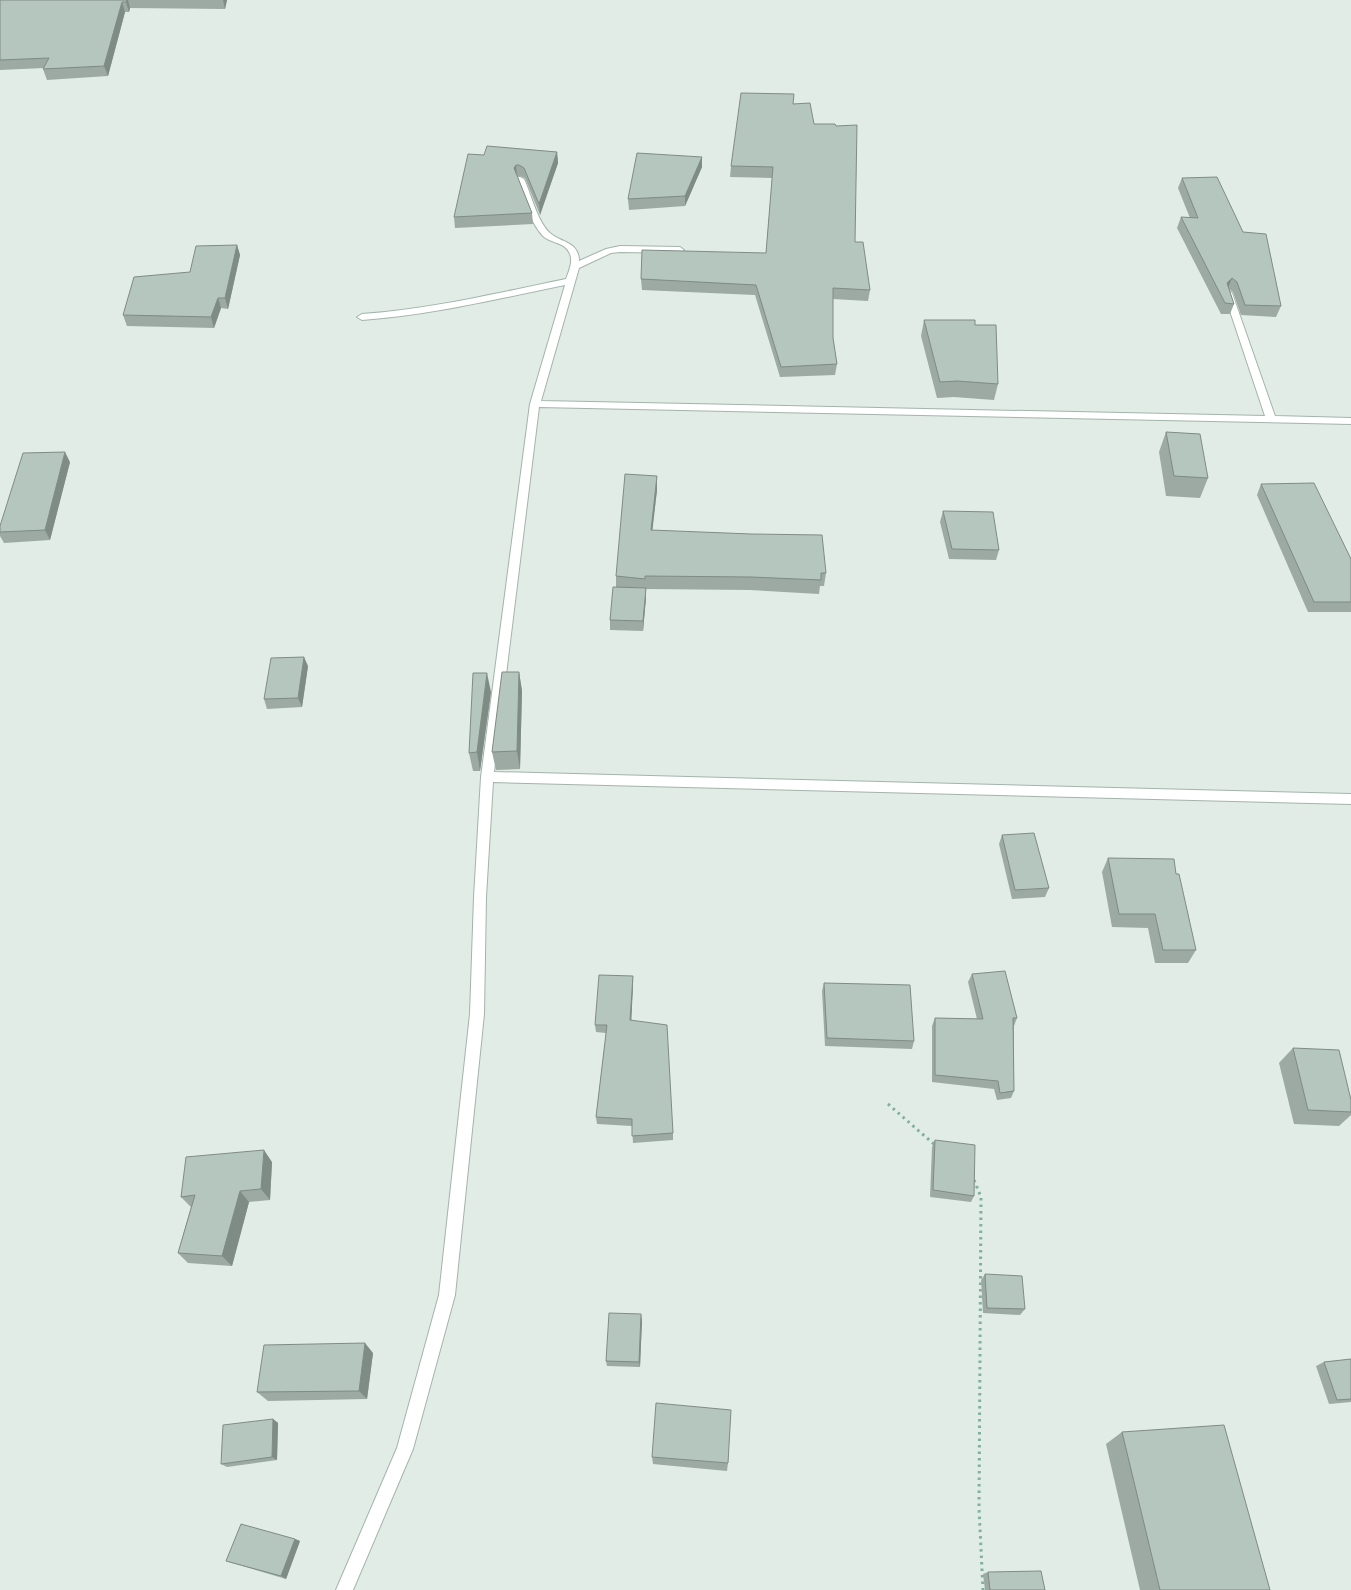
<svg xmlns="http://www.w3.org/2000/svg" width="1351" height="1590" viewBox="0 0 1351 1590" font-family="'PT Sans Narrow',sans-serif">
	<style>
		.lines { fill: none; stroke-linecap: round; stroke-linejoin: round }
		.minor-casing { stroke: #a3b4ab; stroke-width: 2 }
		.path { stroke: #7fb19b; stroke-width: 3; stroke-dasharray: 2.5 4; stroke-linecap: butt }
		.minor { fill: #fff; fill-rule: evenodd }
		.wall { fill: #9caaa3 }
		.shaded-wall { fill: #7f8b85 }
		.building { fill: #b5c6be; stroke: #7f8b85 }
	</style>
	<rect width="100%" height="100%" fill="#e0ece5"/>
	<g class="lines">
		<defs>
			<path id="minor" d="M517 177H520L524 179C531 194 538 223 550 233 561 243 579 241 579 261L606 249 620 246 680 247 684 250 680 253 620 252 611 253 579 268 541 401 1265 416 1224 293 1228 290 1232 293 1275 416 1351 418V424L539 407 494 772 1351 794V804L493 782 486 897 484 1014 455 1295 413 1449 353 1590H336L397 1448 439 1295 470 1014 474 897 481 777 530 404 565 285C497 299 431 315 362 320L357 317 362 314C431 309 498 293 566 279 569 271 574 260 569 252 564 242 550 243 543 236 529 221 524 197 516 179Z"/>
		</defs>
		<!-- minor casing -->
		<use href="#minor" class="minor-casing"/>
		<!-- path -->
		<g class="path">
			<polyline points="888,1104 935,1145"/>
			<polyline points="974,1180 981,1197 979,1508 983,1590"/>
		</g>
		<!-- minor -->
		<use href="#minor" class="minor"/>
	</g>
	<!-- wall -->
	<g class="wall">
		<polygon points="0,0 227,0 225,9 130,8 129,12 125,12 108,76 47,80 43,69 44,68 0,70"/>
		<polygon points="793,104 814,124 855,242 870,290 868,301 833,299 833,338 837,364 835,375 780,377 755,295 642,290 641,279 766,253 772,178 730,177 731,166"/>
		<polygon points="557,152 558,163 540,215 525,178 520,176 517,176 532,213 533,224 455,228 454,217 484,155"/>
		<polygon points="702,157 702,167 685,206 629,210 628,199"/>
		<polygon points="1182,178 1243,232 1281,306 1276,317 1241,315 1233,292 1229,289 1234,304 1230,314 1221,314 1177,228 1181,217 1190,218 1178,188"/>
		<polygon points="237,245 240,255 228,309 221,308 214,328 127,326 123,315 190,272"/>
		<polygon points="924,320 975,325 998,384 994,400 954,397 937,398 921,336"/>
		<polygon points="1166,432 1208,478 1200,498 1166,496 1159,452"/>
		<polygon points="70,462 50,540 4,543 0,536 0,526"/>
		<polygon points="657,476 657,490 652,530 826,573 824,586 820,586 819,594 750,590 646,589 646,598 643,631 610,630 610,620 616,587 616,576"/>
		<polygon points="1261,484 1351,559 1351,612 1308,612 1257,495"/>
		<polygon points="943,511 999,550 996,560 949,559 940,522"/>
		<polygon points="308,666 302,707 267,709 264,699"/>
		<polygon points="519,672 522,691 520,769 496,770 492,752"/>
		<polygon points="491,692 480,771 473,771 469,753"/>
		<polygon points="1002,835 1049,888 1045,897 1012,899 999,844"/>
		<polygon points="1108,858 1176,874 1196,950 1188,963 1155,963 1148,928 1112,927 1102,872"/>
		<polygon points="972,974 1017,1018 1014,1026 1014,1091 1011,1098 997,1100 994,1089 932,1082 932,1026 935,1018 977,1019 968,982"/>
		<polygon points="633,976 633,985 631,1020 673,1133 673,1140 633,1143 632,1126 597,1124 596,1117 606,1033 596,1032 595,1025"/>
		<polygon points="824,983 914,1041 912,1049 825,1046 822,991"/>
		<polygon points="1293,1048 1351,1100 1351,1115 1339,1126 1294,1124 1279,1063"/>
		<polygon points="935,1140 974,1196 971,1202 930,1197 932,1147"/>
		<polygon points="272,1162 270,1200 249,1202 232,1266 188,1263 178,1253 191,1207 181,1197"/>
		<polygon points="985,1274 1025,1309 1020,1315 983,1313 981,1280"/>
		<polygon points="642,1320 640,1367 607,1366 606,1361"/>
		<polygon points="373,1353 367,1399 268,1401 257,1392"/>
		<polygon points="1351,1359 1351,1402 1329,1404 1316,1366 1324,1362"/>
		<polygon points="273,1419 278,1423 277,1460 227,1467 221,1464"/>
		<polygon points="1122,1432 1270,1590 1140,1590 1106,1444"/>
		<polygon points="652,1457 728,1463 727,1471 653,1464"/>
		<polygon points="295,1539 300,1541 286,1579 232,1563 226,1561"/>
		<polygon points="988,1572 1045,1590 985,1590 983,1574"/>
	</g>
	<!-- shaded-wall -->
	<g class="shaded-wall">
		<polygon points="127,0 128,0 130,8 129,12 126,2"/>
		<polygon points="223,0 227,0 225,9"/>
		<polygon points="122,2 125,12 108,76 104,66"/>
		<polygon points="557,152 558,163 540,215 539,204"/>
		<polygon points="702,157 702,167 685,206 685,196"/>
		<polygon points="516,165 517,176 515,178 514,168"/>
		<polygon points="237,245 240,255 228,309 225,298"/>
		<polygon points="1232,278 1228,288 1227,283"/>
		<polygon points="218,298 221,308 214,328 211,317"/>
		<polygon points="65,452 70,462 50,540 45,530"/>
		<polygon points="657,476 657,490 651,543 651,530"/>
		<polygon points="646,588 646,598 643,631 643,621"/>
		<polygon points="304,657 308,666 302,707 298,698"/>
		<polygon points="519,672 522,691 520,769 517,751"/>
		<polygon points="487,673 491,692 480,771 477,752"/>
		<polygon points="633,976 633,985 631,1028 630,1020"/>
		<polygon points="264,1150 272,1162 270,1200 261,1189"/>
		<polygon points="240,1191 249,1202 232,1266 222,1256"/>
		<polygon points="641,1314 642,1320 640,1367 639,1362"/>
		<polygon points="365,1343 373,1353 367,1399 359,1391"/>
		<polygon points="273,1419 278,1423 277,1460 272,1457"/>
		<polygon points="295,1539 300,1541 286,1579 281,1576"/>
	</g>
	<!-- building -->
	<g class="building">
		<polygon points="0,0 127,0 126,2 122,2 104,66 43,69 49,58 0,60"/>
		<polygon points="741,93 794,94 793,104 810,103 814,124 835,124 836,126 857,125 855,242 863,242 870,290 833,288 833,338 837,364 781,367 756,285 641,279 642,250 766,253 773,167 731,166"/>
		<polygon points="487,146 557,152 539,204 524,168 519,165 516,165 514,168 532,213 454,217 468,154 484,155"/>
		<polygon points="637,153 702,157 685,196 628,199"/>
		<polygon points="1217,177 1243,232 1266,234 1281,306 1245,305 1237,282 1232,278 1227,283 1234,304 1225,303 1181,217 1198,218 1182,178"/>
		<polygon points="237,245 225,298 218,298 211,317 123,315 134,277 190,272 196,246"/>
		<polygon points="924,320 975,320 975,325 996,325 998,384 957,381 940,382"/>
		<polygon points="1166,432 1200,434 1208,478 1174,476"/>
		<polygon points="65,452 45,530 0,532 0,526 23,453"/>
		<polygon points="625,474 657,476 651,530 751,534 822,535 826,573 821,573 821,580 751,577 645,576 645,579 616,576"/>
		<polygon points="1314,483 1351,559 1351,602 1314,602 1261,484"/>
		<polygon points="943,511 993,512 999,550 952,549"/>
		<polygon points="613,587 646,588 643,621 610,620"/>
		<polygon points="304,657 298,698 264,699 271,658"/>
		<polygon points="502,672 519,672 517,751 492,752"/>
		<polygon points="473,673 487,673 477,752 469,753"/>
		<polygon points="1034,833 1049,888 1015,890 1002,835"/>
		<polygon points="1108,858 1174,859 1176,874 1179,874 1196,950 1163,950 1155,914 1119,914"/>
		<polygon points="1005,971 1017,1018 1013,1018 1014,1091 1000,1093 998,1081 935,1075 935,1018 983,1019 972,974"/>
		<polygon points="599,975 633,976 630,1020 667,1025 673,1133 632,1136 632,1119 596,1117 607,1025 595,1025"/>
		<polygon points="824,983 910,985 914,1041 827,1038"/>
		<polygon points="1293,1048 1339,1050 1351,1100 1351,1112 1308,1110"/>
		<polygon points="935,1140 975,1145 974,1196 933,1190"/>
		<polygon points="264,1150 261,1189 240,1191 222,1256 178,1253 195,1195 181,1197 186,1157"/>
		<polygon points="985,1274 1022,1276 1025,1309 987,1308"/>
		<polygon points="609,1313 641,1314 639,1362 606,1361"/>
		<polygon points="365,1343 359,1391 257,1392 264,1345"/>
		<polygon points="1351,1359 1351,1399 1337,1400 1324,1362"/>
		<polygon points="656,1403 731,1410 728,1463 652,1457"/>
		<polygon points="273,1419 272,1457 221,1464 223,1425"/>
		<polygon points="1224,1425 1270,1590 1160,1590 1122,1432"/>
		<polygon points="241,1524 295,1539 281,1576 226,1561"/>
		<polygon points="1041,1571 1045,1590 990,1590 988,1572"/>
	</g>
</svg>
